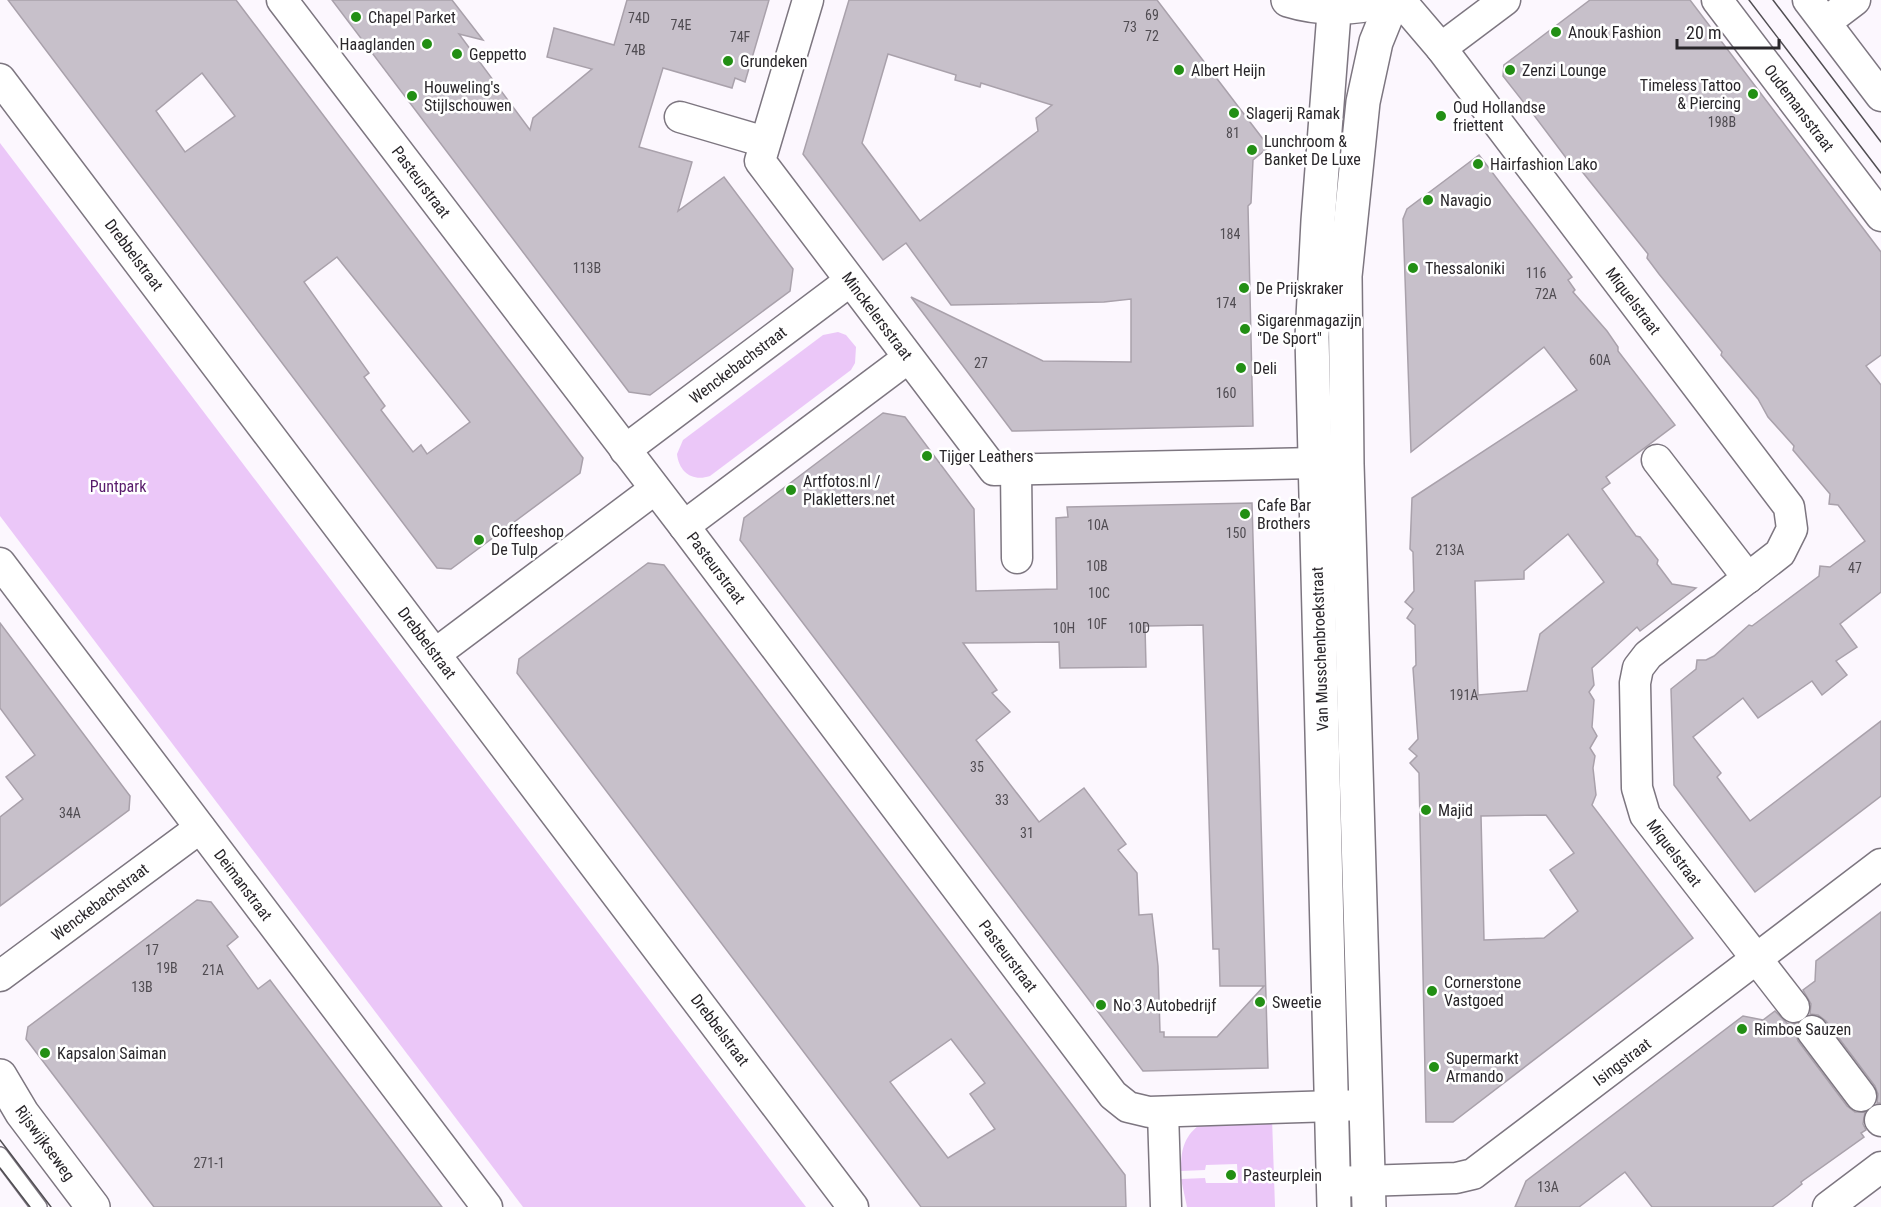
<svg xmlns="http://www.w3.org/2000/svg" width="1881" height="1207" viewBox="0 0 1881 1207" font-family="'Roboto Condensed',sans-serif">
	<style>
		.green { fill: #ebc7f8 }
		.building { fill: #c7c0ca; stroke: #a9a1ab; stroke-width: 1.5; fill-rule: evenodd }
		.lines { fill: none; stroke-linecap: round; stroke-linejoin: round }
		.service-casing { stroke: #7d7680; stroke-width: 18 }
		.minor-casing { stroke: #7d7680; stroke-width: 33 }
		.tertiary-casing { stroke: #7d7680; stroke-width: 36 }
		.secondary-casing { stroke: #7d7680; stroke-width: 36 }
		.service { stroke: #fff; stroke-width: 15 }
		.minor { stroke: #fff; stroke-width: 30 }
		.tertiary { stroke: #fff; stroke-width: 33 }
		.secondary { stroke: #fff; stroke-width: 33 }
		.tram { stroke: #514e53; stroke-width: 1.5 }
		.poi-dot { fill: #228f14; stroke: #fff; stroke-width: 2 }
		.labels { text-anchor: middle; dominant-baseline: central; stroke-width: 5; stroke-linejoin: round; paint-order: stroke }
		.number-label { font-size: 14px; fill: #504c52 }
		.poi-label { font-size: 16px; fill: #29262a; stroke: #fff; text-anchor: start }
		.street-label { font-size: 16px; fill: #29262a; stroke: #fff }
		.park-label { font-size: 16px; fill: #581a6b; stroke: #fff }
	</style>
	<rect width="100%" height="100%" fill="#fcf7fe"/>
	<!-- green -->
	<g class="green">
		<polygon points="0,143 806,1207 523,1207 0,516"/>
		<path d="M838 332 846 335 856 347 855 363 851 370 710 476C692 482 679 472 677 454L683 440 823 335Z"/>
		<path d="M1272 1118 1275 1207H1187L1181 1179 1205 1178 1206 1183H1238L1237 1164 1206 1165 1205 1170 1181 1171C1181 1151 1183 1138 1199 1125Z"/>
	</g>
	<!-- building -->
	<g class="building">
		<path d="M8 0H236L583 458 580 473 451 569 437 568ZM202 73 235 116 185 152 156 111ZM337 257 470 422 427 454 421 445 413 452 381 410 385 406 364 377 369 373 304 282Z"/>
		<polygon points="332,0 452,0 483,40 459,34 530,130 533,118 592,69 547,57 554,28 614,45 627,0 769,0 745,82 735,78 732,88 663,68 639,147 692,162 678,211 724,177 793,269 790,291 650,395 629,392"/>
		<path d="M849 0H1157L1269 147 1253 160 1251 203 1248 206 1253 426 1012 431 911 297 1043 361 1131 362V299L1104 302 951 305 906 243 883 260 803 154ZM888 54 956 75 955 80 980 87 981 83 1052 105 1036 118 1038 131 920 221 862 143Z"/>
		<polygon points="1590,0 1690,0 1881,252 1881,355 1866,366 1881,385 1881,592 1840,624 1857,647 1836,661 1847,675 1822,695 1812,681 1758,718 1743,698 1693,737 1721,773 1717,777 1750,821 1881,721 1881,796 1755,892 1674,785 1671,689 1696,669 1697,660 1706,660 1714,656 1749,625 1752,626 1819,576 1820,566 1830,567 1865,541 1838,505 1829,504 1830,494 1793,450 1794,446 1768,417 1758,399 1721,355 1722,352 1659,274 1647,258 1648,254 1580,169 1576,171 1533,114 1536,112 1532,113 1503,76 1504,65"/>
		<path d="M1479 155 1572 277 1568 280 1575 290 1573 292 1607 331 1618 347V351L1675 425 1606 477 1610 483 1602 489 1636 536 1640 537 1658 560 1657 564 1672 584 1696 588 1640 631 1637 627 1592 668 1594 685 1589 692 1594 700 1592 727 1597 736 1590 748 1595 756 1593 768 1596 795 1592 805 1693 938 1453 1122H1426L1419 773 1410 763 1417 756 1409 749 1418 739 1413 668 1416 665 1415 625 1407 618 1413 609 1405 602 1414 591 1413 552 1410 549 1412 498 1577 390 1544 347 1411 452 1403 219 1407 209ZM1568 534 1604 582 1540 634 1527 691 1478 695 1475 581 1524 579V571ZM1546 815 1574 853 1550 870 1578 911 1544 938 1484 940 1481 816Z"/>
		<path d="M883 413 905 417 974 509 976 591 1057 589 1056 518 1068 517 1067 507 1252 503 1268 1068 1143 1071 740 540 744 518ZM1203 625 1213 949H1219L1220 986H1264L1217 1037H1164V1032H1160L1158 966 1152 914 1139 915 1137 873 1118 850 1126 844 1084 788 1039 822 976 740 1010 712 992 693 997 690 963 643 1059 642 1060 668 1146 667 1145 626Z"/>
		<path d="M648 563 664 565 1125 1175 1126 1207H921L517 673 519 659ZM951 1039 985 1083 970 1094 995 1129 948 1158 890 1082Z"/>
		<polygon points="0,623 130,796 129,810 0,906 0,817 23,799 6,777 35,755 0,708"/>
		<polygon points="197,900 211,902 238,937 227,946 258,989 270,980 442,1207 154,1207 26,1039 28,1027"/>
		<polygon points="1881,912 1881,1103 1877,1103 1878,1094 1875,1086 1826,1021 1818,1015 1810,1014 1811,1004 1803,990 1815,981 1816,961"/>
		<polygon points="1775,1011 1787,1023 1796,1024 1795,1033 1798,1041 1847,1106 1855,1112 1865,1112 1863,1124 1866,1130 1861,1133 1864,1137 1801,1182 1802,1184 1787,1196 1772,1207 1652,1207 1625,1172 1579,1207 1515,1207 1526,1181 1743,1016 1763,1020"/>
	</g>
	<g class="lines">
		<defs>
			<polyline id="service" points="0,1155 39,1207"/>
			<g id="minor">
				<polyline points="282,0 684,526 1113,1095 1128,1107 1149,1112 1366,1105"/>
				<polyline points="808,0 760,161 994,470 1315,463"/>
				<polyline points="1400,0 1441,48 1789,507 1792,529 1780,553 1648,655 1638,668 1635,683 1637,788 1645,815 1794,1007"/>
				<polyline points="1717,0 1881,216"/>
				<polyline points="1808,0 1881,96"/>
				<polyline points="1826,22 1855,0"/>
				<polyline points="1441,48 1505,0"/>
				<polyline points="0,79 853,1207"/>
				<polyline points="680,117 765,142"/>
				<polyline points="625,450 850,281"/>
				<polyline points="1657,460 1748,578"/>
				<polyline points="1016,469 1017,558"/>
				<polyline points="684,526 908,358"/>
				<polyline points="0,563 487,1207"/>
				<polyline points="435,654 655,489"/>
				<polyline points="0,976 200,828"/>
				<polyline points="1812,1031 1861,1096"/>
				<polyline points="1163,1112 1166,1207"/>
				<polyline points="1880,1120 1881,1121"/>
				<polyline points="1333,1182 1456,1178 1473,1174 1881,864"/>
				<polyline points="1828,1207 1881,1167"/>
			</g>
			<g id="tertiary">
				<path d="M1288 0C1320 10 1356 9 1388 0"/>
				<polyline points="1334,1207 1312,337 1318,221 1335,0"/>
				<polyline points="1369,1207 1347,464 1345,276 1363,102 1376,42 1393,0"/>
			</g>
			<polyline id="secondary" points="0,1076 22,1113 93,1207"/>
		</defs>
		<!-- service casing -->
		<use href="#service" class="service-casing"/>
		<!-- minor casing -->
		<use href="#minor" class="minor-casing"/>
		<!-- tertiary casing -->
		<use href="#tertiary" class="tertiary-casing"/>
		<!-- secondary casing -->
		<use href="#secondary" class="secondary-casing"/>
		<!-- service -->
		<use href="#service" class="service"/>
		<!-- minor -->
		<use href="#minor" class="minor"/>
		<!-- tertiary -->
		<use href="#tertiary" class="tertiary"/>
		<!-- secondary -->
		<use href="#secondary" class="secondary"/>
		<!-- tram -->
		<g class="tram">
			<polyline points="1749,0 1881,173"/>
			<polyline points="1773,0 1881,142"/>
			<polyline points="0,1140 51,1207"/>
			<polyline points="0,1168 30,1207"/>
		</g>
	</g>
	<!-- markers -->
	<g class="poi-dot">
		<circle cx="356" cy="17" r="6"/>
		<circle cx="1556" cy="32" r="6"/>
		<circle cx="427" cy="44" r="6"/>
		<circle cx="457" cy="54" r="6"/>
		<circle cx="728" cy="61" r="6"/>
		<circle cx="1179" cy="70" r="6"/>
		<circle cx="1510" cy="70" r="6"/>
		<circle cx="1753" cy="94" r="6"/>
		<circle cx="412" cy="96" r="6"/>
		<circle cx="1234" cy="113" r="6"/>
		<circle cx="1441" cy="116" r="6"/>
		<circle cx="1252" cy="150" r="6"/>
		<circle cx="1478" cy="164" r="6"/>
		<circle cx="1428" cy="200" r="6"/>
		<circle cx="1413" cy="268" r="6"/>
		<circle cx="1244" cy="288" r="6"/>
		<circle cx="1245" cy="329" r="6"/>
		<circle cx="1241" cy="368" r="6"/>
		<circle cx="927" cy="456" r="6"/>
		<circle cx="791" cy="490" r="6"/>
		<circle cx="1245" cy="514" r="6"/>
		<circle cx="479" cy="540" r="6"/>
		<circle cx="1426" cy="810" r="6"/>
		<circle cx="1432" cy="991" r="6"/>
		<circle cx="1260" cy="1002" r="6"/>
		<circle cx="1101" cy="1005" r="6"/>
		<circle cx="1742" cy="1029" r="6"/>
		<circle cx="45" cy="1053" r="6"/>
		<circle cx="1434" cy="1067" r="6"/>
		<circle cx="1231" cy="1175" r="6"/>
	</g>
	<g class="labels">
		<!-- number labels -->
		<g class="number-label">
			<text x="1152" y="15">69</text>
			<text x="639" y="18">74D</text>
			<text x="681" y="25">74E</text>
			<text x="1130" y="27">73</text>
			<text x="1152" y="36">72</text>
			<text x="740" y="37">74F</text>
			<text x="635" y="50">74B</text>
			<text x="1722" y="122">198B</text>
			<text x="1233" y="133">81</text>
			<text x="1230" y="234">184</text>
			<text x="587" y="268">113B</text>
			<text x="1536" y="273">116</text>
			<text x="1546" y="294">72A</text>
			<text x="1226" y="303">174</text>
			<text x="1600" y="360">60A</text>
			<text x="981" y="363">27</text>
			<text x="1226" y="393">160</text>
			<text x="1098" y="525">10A</text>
			<text x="1236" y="533">150</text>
			<text x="1450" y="550">213A</text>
			<text x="1097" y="566">10B</text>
			<text x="1855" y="568">47</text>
			<text x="1099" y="593">10C</text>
			<text x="1097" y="624">10F</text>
			<text x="1064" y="628">10H</text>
			<text x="1139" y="628">10D</text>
			<text x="1464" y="695">191A</text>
			<text x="977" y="767">35</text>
			<text x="1002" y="800">33</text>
			<text x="70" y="813">34A</text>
			<text x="1027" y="833">31</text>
			<text x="152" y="950">17</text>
			<text x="167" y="968">19B</text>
			<text x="213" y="970">21A</text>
			<text x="142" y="987">13B</text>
			<text x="209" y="1163">271-1</text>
			<text x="1548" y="1187">13A</text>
		</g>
		<!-- poi labels -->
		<g class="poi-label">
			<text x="368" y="17">Chapel Parket</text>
			<text x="1568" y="32">Anouk Fashion</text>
			<text x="415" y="44" text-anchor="end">Haaglanden</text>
			<text x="469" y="54">Geppetto</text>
			<text x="740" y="61">Grundeken</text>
			<text x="1191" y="70">Albert Heijn</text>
			<text x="1522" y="70">Zenzi Lounge</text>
			<text x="1741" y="85" text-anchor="end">Timeless Tattoo<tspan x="1741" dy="18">&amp; Piercing</tspan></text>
			<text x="424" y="87">Houweling's<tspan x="424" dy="18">Stijlschouwen</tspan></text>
			<text x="1453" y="107">Oud Hollandse<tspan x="1453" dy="18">friettent</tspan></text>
			<text x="1246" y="113">Slagerij Ramak</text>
			<text x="1264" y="141">Lunchroom &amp;<tspan x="1264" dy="18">Banket De Luxe</tspan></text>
			<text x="1490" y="164">Hairfashion Lako</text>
			<text x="1440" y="200">Navagio</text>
			<text x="1425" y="268">Thessaloniki</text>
			<text x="1256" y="288">De Prijskraker</text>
			<text x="1257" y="320">Sigarenmagazijn<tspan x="1257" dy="18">"De Sport"</tspan></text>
			<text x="1253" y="368">Deli</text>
			<text x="939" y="456">Tijger Leathers</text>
			<text x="803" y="481">Artfotos.nl /<tspan x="803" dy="18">Plakletters.net</tspan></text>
			<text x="1257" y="505">Cafe Bar<tspan x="1257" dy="18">Brothers</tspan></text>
			<text x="491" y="531">Coffeeshop<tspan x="491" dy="18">De Tulp</tspan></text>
			<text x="1438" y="810">Majid</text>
			<text x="1444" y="982">Cornerstone<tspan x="1444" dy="18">Vastgoed</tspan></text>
			<text x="1272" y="1002">Sweetie</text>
			<text x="1113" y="1005">No 3 Autobedrijf</text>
			<text x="1754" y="1029">Rimboe Sauzen</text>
			<text x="57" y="1053">Kapsalon Saiman</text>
			<text x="1446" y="1058">Supermarkt<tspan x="1446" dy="18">Armando</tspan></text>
			<text x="1243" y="1175">Pasteurplein</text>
		</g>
		<!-- street labels -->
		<g class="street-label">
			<text transform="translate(1799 108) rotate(53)">Oudemansstraat</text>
			<text transform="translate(421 182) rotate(53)">Pasteurstraat</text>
			<text transform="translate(134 255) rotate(53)">Drebbelstraat</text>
			<text transform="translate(1633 301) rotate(53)">Miquelstraat</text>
			<text transform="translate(877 316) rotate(53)">Minckelersstraat</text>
			<text transform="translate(738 365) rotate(-37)">Wenckebachstraat</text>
			<text transform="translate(716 568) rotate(53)">Pasteurstraat</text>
			<text transform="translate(427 643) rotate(53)">Drebbelstraat</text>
			<text transform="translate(1320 649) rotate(-92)">Van Musschenbroekstraat</text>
			<text transform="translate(1674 853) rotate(53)">Miquelstraat</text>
			<text transform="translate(243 885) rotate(53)">Deimanstraat</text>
			<text transform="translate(100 902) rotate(-37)">Wenckebachstraat</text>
			<text transform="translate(1008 956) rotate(53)">Pasteurstraat</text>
			<text transform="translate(720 1030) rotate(53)">Drebbelstraat</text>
			<text transform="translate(1622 1062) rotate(-37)">Isingstraat</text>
			<text transform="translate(45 1143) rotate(54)">Rijswijkseweg</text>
		</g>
		<!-- park labels -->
		<g class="park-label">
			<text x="118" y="486">Puntpark</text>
		</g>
	</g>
	<!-- scale -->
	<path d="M1677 39v9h102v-9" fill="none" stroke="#29262a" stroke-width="3"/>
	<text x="1686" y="39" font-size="18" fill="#29262a" stroke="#ffffff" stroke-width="4.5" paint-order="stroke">20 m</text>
</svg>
